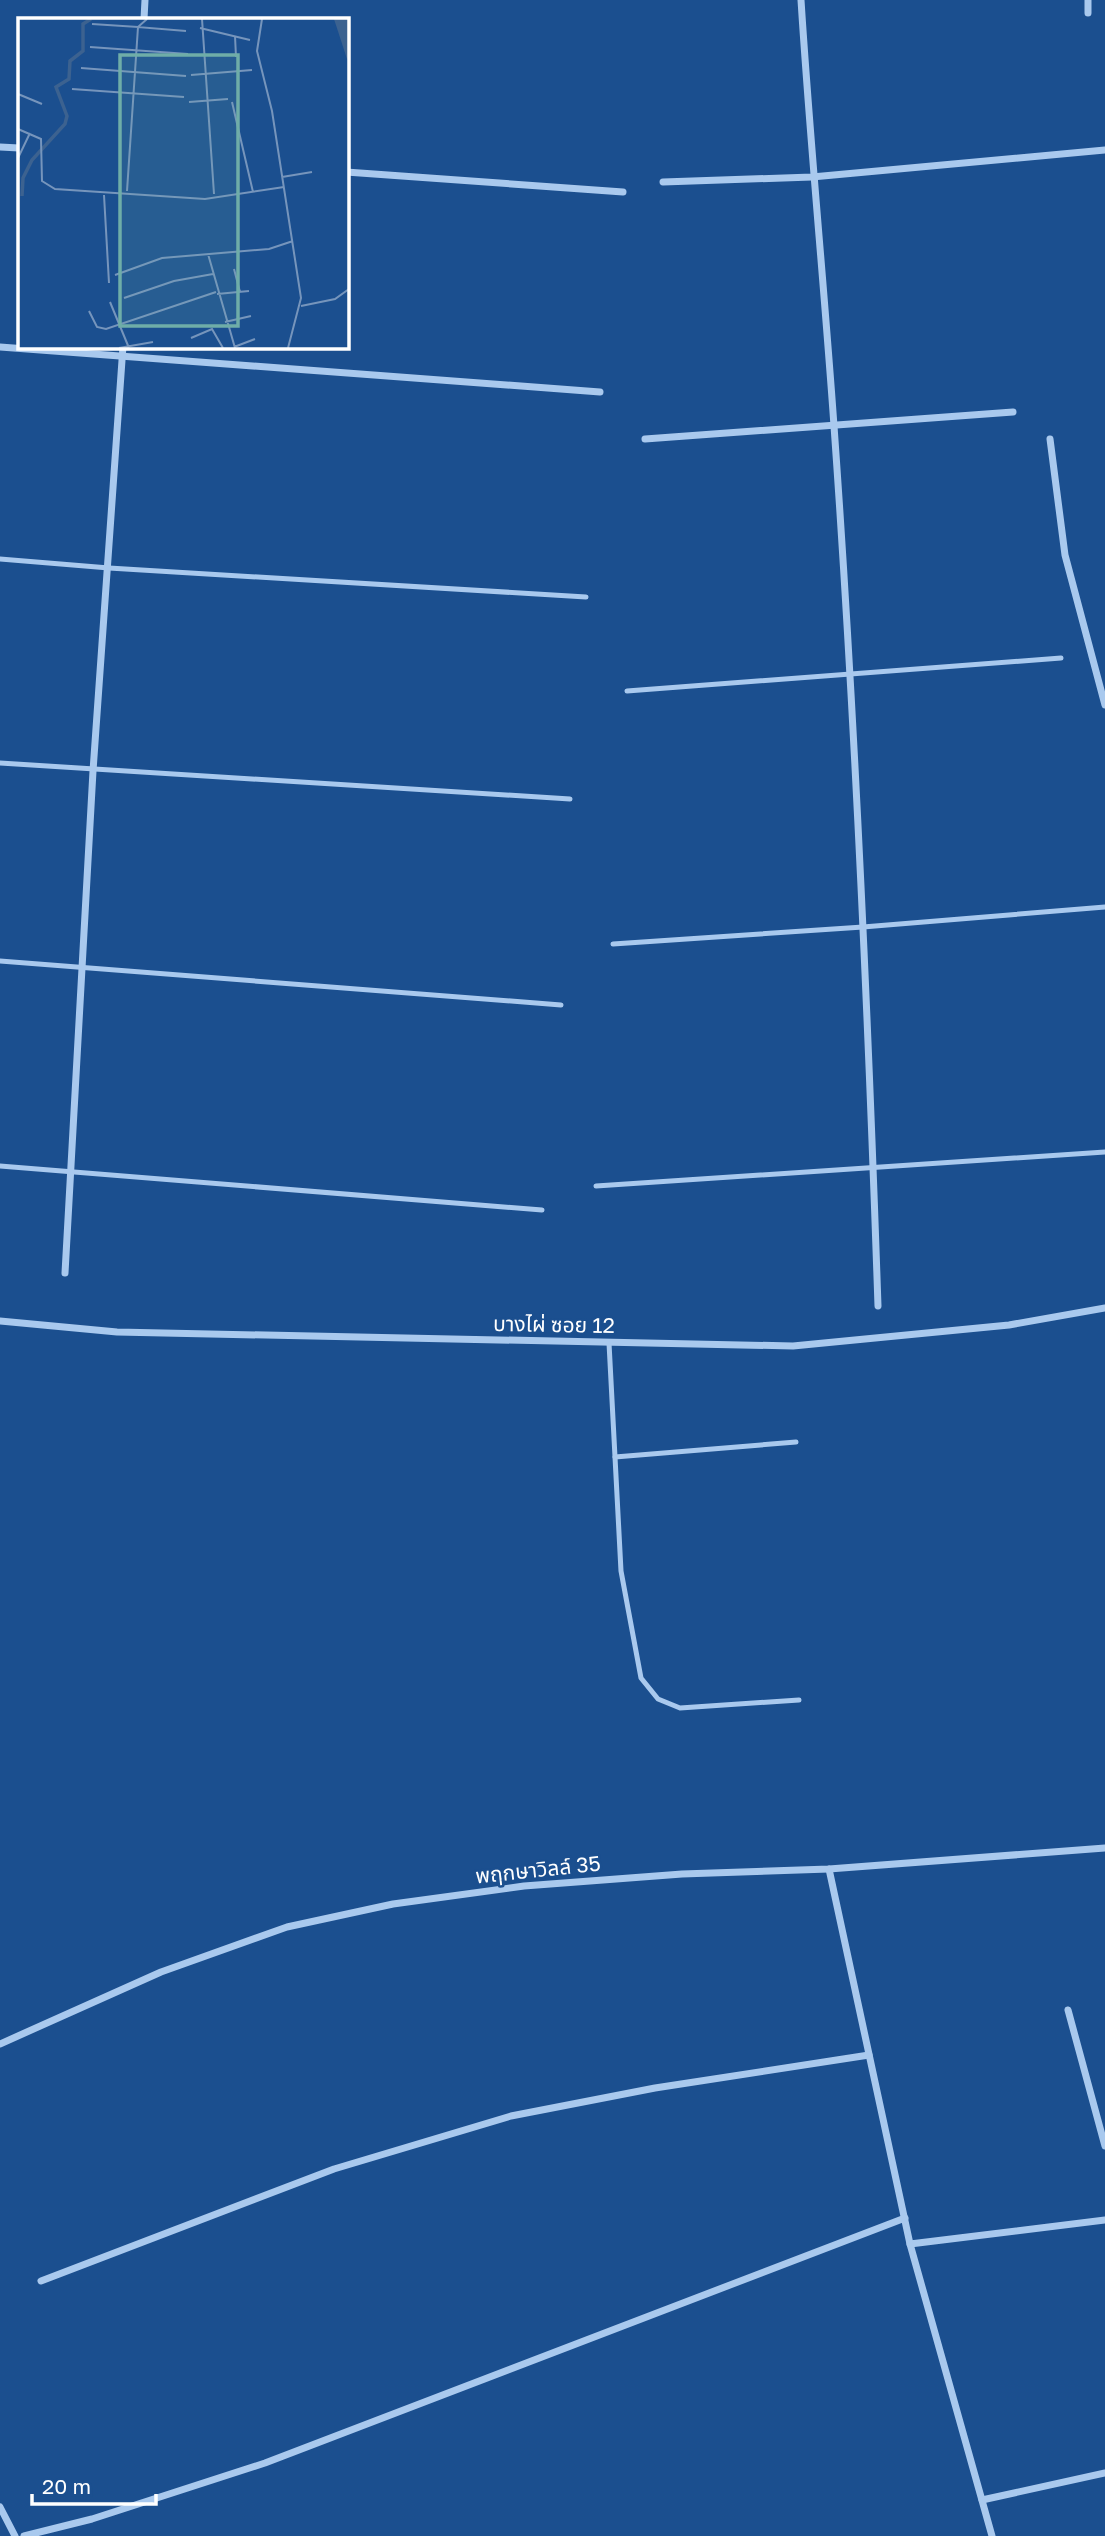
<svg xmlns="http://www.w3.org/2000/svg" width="1105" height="2536" viewBox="0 0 1105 2536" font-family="'Golos Text','Noto Sans Thai',sans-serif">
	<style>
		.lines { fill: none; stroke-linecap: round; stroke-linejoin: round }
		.lane { stroke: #a9c9ee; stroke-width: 5 }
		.street { stroke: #a9c9ee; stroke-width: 7 }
		.labels { text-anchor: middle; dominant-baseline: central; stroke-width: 5; stroke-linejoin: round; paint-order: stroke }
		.street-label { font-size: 21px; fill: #fff; stroke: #1b4f8f }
		.inset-river { fill: none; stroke: #3c6290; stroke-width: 3.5 }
		.inset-road { fill: none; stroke: #7695bc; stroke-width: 2 }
		.view { fill: #6fada8; fill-opacity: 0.15; stroke: #6fada8; stroke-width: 3.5 }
		.inset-edge { fill: none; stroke: #fff; stroke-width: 3.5 }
	</style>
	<rect width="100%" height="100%" fill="#1b4f8f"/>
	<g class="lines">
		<!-- lane -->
		<g class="lane">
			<polyline points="0,559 109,568 586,597"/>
			<polyline points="627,691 1061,658"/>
			<polyline points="0,763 570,799"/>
			<polyline points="613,944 863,927 1105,907"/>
			<polyline points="0,961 561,1005"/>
			<polyline points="0,1166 542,1210"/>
			<polyline points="596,1186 1105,1152"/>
			<polyline points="609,1343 621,1571 641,1678 658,1699 680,1708 799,1700"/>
			<polyline points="615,1457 796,1442"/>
		</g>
		<!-- street -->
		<g class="street">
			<path d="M801 0C810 142 824 284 834 426 855 719 868 1012 878 1306"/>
			<polyline points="1088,0 1088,13"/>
			<polyline points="144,19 145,0"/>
			<polyline points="0,147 19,148"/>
			<polyline points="346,172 623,192"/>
			<polyline points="663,182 812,177 1105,150"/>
			<polyline points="0,347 600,392"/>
			<polyline points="645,439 1013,412"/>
			<polyline points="1050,439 1065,555 1105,705"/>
			<polyline points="65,1273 93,771 123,346"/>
			<polyline points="0,1321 117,1332 793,1346 1009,1325 1105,1308"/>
			<polyline points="829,1869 910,2244 992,2536"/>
			<polyline points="1068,2010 1105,2146"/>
			<polyline points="0,2044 161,1972 287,1927 393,1904 524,1886 682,1874 829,1869 1105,1848"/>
			<polyline points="910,2244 1105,2220"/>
			<polyline points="41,2281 334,2169 511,2116 655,2088 869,2055"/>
			<polyline points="982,2500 1105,2473"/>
			<polyline points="0,2507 15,2536"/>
			<polyline points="24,2536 92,2519 265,2463 905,2218"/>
		</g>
	</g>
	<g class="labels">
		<!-- street labels -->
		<g class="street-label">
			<text transform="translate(554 1324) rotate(1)">บางไผ่ ซอย 12</text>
			<text transform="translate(538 1869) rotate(-6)">พฤกษาวิลล์ 35</text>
		</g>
	</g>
	<!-- overview -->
	<g transform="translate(18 18)">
		<rect width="331" height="331" fill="#1b4f8f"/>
		<path d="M316 1H331V40L329 41Z" fill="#3c6290"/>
		<path class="inset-river" d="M4 178 5 160 14 142 47 106 49 98 38 69 51 61 52 43 65 33V6L73 1"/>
		<path class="inset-road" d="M184 1 196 176M244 1 239 33 254 93 283 280 270 330M74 6 120 9 129 1M182 10 232 22M217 18 218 39M72 29 170 36M63 50 168 58M173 57 234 52M54 71 166 79M0 76 24 86M171 84 210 81M214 84 235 174M0 111 23 121 24 163 37 171 187 181 266 169M0 140 12 115M264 159 294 154M109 173 120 9 168 13M86 177 91 265M190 236 217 330M216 251 222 274M97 257 144 240 251 231 275 223M199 276 231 273M106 280 156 263 195 256M92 284 111 330M283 288 317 281 331 271M71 293 79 309 88 311 198 274M207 304 233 298M173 320 194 311 205 330M216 329 237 321M101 330 135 324"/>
		<path class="view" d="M102 37H220V308H102Z"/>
		<rect width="331" height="331" class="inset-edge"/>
	</g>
	<!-- scale -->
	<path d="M32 2494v10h124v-10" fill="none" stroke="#ffffff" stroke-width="3.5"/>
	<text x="42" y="2494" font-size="21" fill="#ffffff" stroke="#1b4f8f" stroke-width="5" paint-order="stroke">20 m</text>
</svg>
